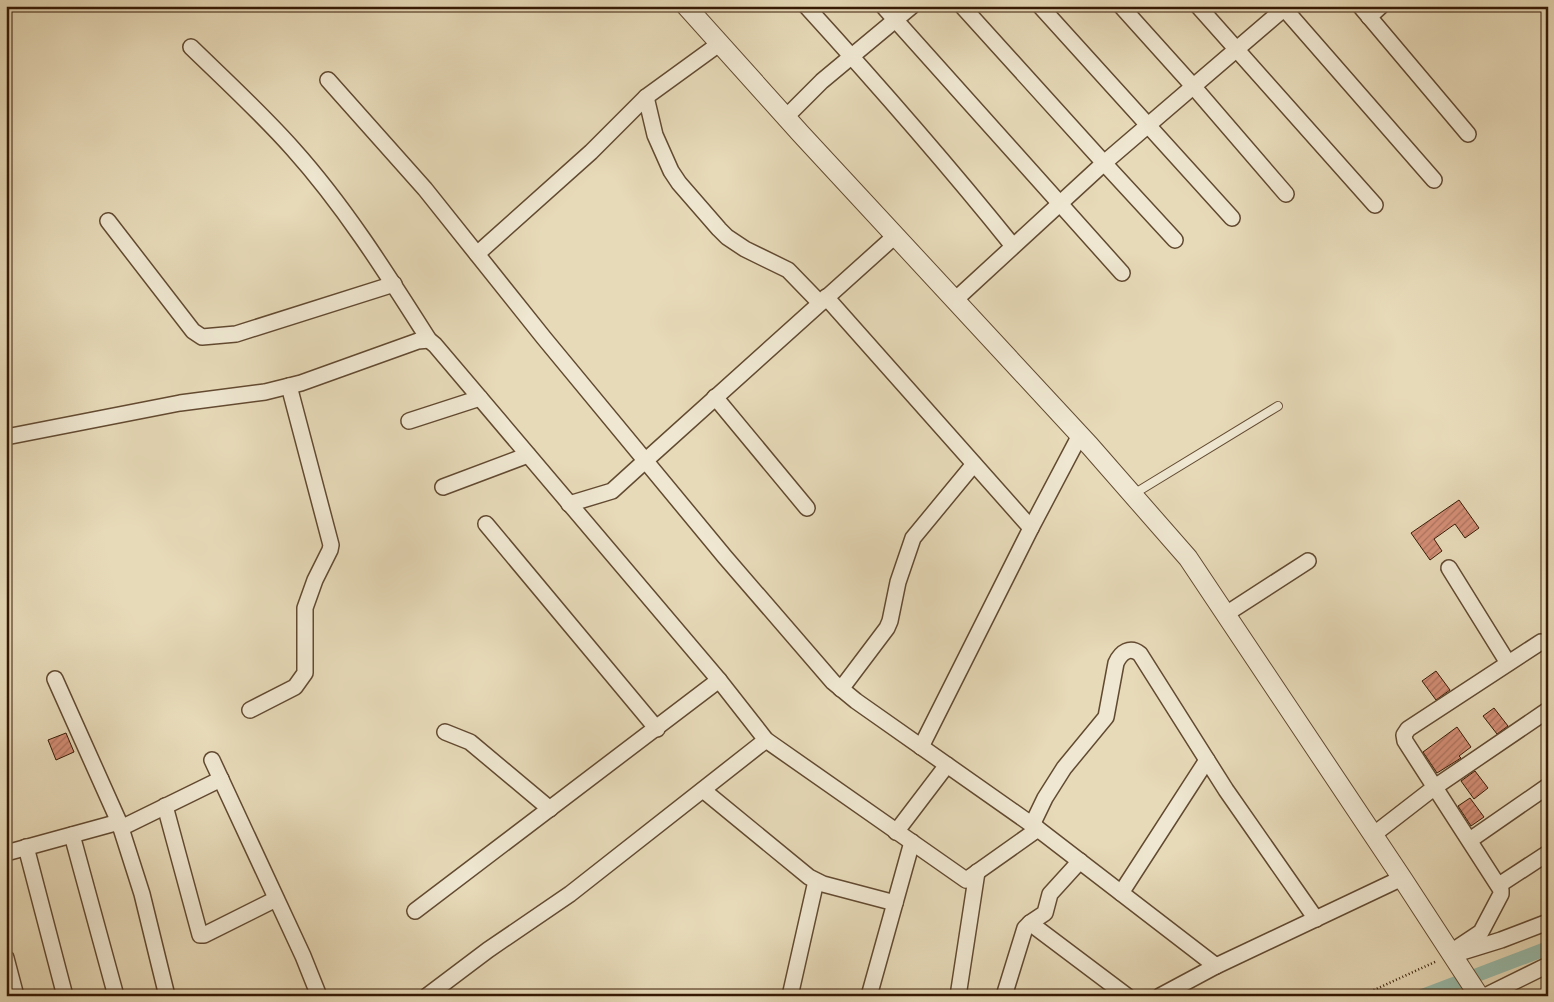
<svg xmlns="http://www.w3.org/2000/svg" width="1554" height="1002" viewBox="0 0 1554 1002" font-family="'Gentium Book Plus',serif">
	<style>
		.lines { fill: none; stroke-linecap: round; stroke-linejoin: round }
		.canal { stroke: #98bbaa; stroke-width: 14 }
		.building { fill: url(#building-hatch); stroke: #361a04 }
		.service-casing { stroke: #624a31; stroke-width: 10 }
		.minor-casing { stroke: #624a31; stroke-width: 18 }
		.tertiary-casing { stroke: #624a31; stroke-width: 21 }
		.path { stroke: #361a04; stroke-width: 2.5; stroke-dasharray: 1 2.5; stroke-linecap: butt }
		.service { stroke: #efe7d1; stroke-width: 8 }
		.minor { stroke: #efe7d1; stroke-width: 15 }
		.tertiary { stroke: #efe7d1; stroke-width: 19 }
	</style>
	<defs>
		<pattern id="building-hatch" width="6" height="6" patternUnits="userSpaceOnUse" patternTransform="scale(1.25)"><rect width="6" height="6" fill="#d48e76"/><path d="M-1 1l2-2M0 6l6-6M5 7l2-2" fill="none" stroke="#ad735f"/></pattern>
	</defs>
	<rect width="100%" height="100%" fill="#e7dab8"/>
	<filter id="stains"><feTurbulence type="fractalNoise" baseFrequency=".004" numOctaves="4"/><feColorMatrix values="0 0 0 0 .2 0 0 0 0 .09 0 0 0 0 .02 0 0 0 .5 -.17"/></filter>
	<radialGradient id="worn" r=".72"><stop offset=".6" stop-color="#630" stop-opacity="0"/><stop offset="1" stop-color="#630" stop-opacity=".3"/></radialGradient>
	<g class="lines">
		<!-- canal -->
		<polyline class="canal" points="1422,996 1548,948"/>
	</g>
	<!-- building -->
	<g class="building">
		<polygon points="1459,500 1479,528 1465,538 1455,524 1434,539 1442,551 1430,560 1411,533"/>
		<polygon points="1436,671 1450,690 1436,700 1422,681"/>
		<polygon points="1494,708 1508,726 1497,734 1483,716"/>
		<polygon points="1457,727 1471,747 1459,756 1461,758 1437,773 1423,752"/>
		<polygon points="66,733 74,752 56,760 48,740"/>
		<polygon points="1475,771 1488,788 1474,799 1461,781"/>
		<polygon points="1470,798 1484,817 1471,826 1458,806"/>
	</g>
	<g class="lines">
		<defs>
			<polyline id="service" points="1132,495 1278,406"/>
			<g id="minor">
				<path d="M806 6C877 84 947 164 1013 246"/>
				<polyline points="883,6 1122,273"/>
				<polyline points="962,6 1104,163 1175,240"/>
				<polyline points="1040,6 1232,218"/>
				<polyline points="1121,6 1193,86 1286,194"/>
				<polyline points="1198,6 1375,205"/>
				<polyline points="1282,6 1434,180"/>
				<polyline points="1360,6 1468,134"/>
				<polyline points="1369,17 1381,6"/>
				<path d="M191 47C225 80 261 113 293 149 345 207 387 274 429 340L435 345 719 680 766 740 966 880 1038 829 1216 966 1402 878"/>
				<polyline points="328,80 425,189 544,338 725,557 833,682 856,701 1038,829"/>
				<polyline points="646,97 655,135 671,171 679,183 719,229 727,237 745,249 788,270 820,303"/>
				<polyline points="786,117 822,81 912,6"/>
				<polyline points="108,221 193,331 202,337 236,334 394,284"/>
				<polyline points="477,254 591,152 646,97 719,44"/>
				<polyline points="826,297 1031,528"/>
				<polyline points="955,300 1104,163 1287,6"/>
				<polyline points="715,397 807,508"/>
				<polyline points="409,421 480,398"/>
				<polyline points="6,437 180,403 265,392 301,383 418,341 429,340"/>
				<polyline points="443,487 528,455"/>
				<polyline points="569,504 612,491 645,461 895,236"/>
				<polyline points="486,524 657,729"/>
				<polyline points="1449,568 1508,663"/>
				<polyline points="1226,614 1308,561"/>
				<polyline points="55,679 119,822 142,894 167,996"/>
				<polyline points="841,689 887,628 890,621 898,582 913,538 974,464"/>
				<polyline points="250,710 295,687 305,673 305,608 315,580 330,550 331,545 289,386"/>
				<polyline points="445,732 470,742 550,809"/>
				<polyline points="921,747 1031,528 1080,435"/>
				<polyline points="212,760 303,956 319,996"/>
				<polyline points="703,790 809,877 823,884 895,903"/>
				<polyline points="165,806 200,935 204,935 276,899"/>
				<path d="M1032 825 1045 798 1064 768 1106 717 1116 663C1121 652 1130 646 1140 654L1226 790 1316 919"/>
				<polyline points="121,828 221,779"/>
				<polyline points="896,832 947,765"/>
				<polyline points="72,835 116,996"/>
				<polyline points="1373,835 1435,787 1548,710"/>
				<polyline points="1470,840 1548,786"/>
				<polyline points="26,847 65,996"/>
				<polyline points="6,853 119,822"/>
				<polyline points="1499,885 1548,853"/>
				<polyline points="1121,893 1207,760"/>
				<polyline points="415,911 719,680"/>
				<polyline points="1030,923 1127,996"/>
				<polyline points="1451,952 1481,932 1501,894 1501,890 1405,741 1404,735 1408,729 1541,642"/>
				<polyline points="1459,953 1501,940 1548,922"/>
				<polyline points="6,958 16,996"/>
				<polyline points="427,996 488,950 570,894 766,740"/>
				<polyline points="790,996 816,881"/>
				<polyline points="869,996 912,842"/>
				<polyline points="958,996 977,872"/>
				<polyline points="1004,996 1025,928 1030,923 1045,913 1050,894 1080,861"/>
				<polyline points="1160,996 1216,966"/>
				<polyline points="1485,996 1548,965"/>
			</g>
			<polyline id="tertiary" points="686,6 801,134 1090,446 1188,558 1402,878 1479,996"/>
		</defs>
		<!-- service casing -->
		<use href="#service" class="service-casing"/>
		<!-- minor casing -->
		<use href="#minor" class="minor-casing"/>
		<!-- tertiary casing -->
		<use href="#tertiary" class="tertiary-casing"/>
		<!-- path -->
		<polyline class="path" points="1361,996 1437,961"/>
		<!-- service -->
		<use href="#service" class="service"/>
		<!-- minor -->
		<use href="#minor" class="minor"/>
		<!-- tertiary -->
		<use href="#tertiary" class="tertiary"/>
	</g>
	<!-- margin -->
	<rect width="1554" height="1002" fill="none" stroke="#e7dab8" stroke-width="25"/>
	<rect x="8" y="8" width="1539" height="987" fill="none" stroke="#361a04" stroke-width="2.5"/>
	<rect x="12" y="12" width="1529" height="977" fill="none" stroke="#361a04"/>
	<rect width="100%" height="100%" filter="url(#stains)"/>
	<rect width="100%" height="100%" fill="url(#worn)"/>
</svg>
